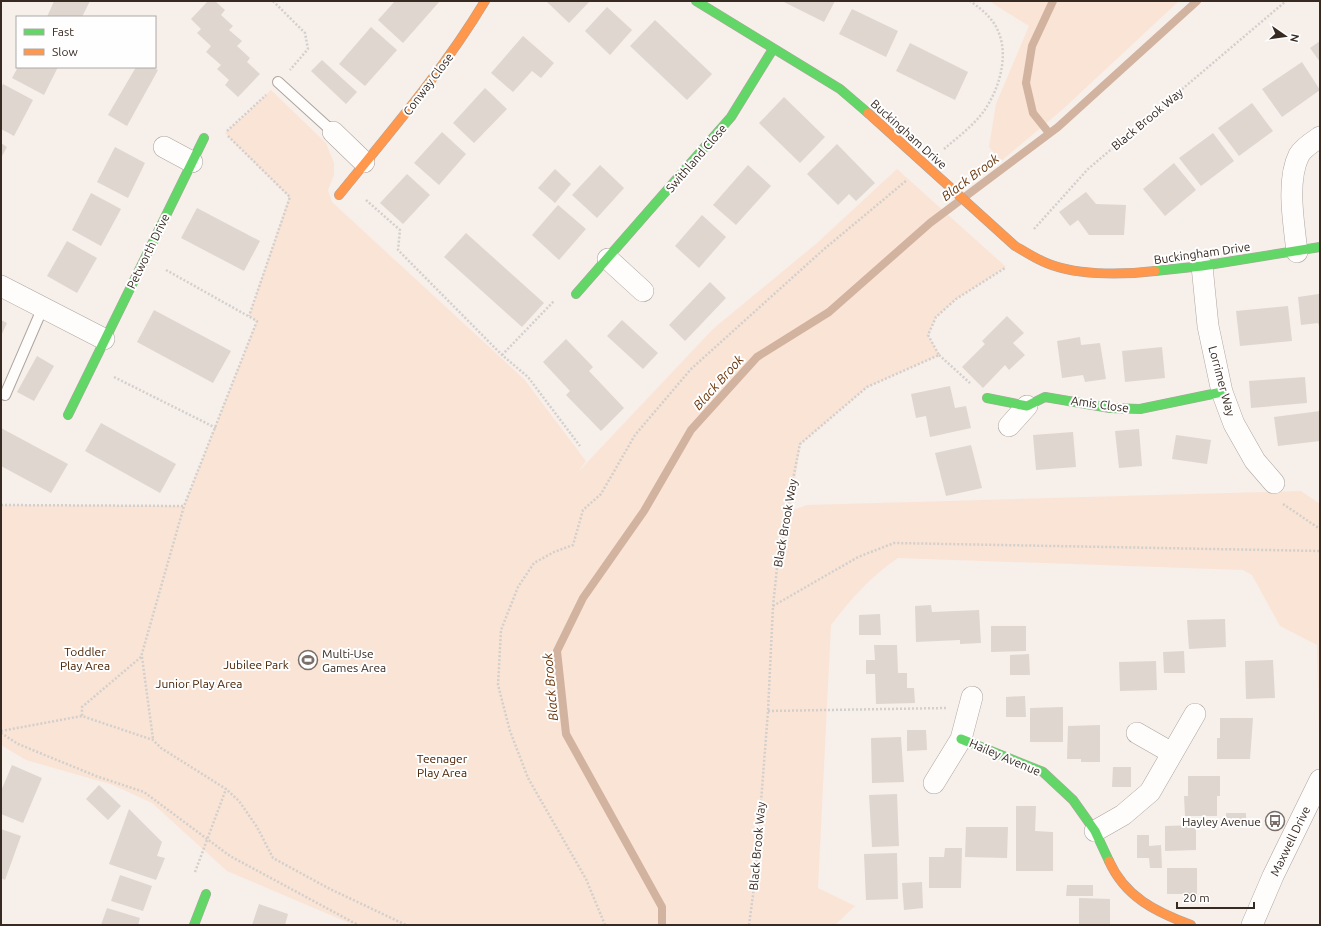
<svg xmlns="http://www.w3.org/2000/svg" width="1321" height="926" viewBox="0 0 1321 926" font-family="Ubuntu,sans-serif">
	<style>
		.green { fill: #fae4d6 }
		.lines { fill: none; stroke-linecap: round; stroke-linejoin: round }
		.stream { stroke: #d2b3a0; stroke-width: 8 }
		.building { fill: #dfd6d0 }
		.lane-casing { stroke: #aea59f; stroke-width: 12 }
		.street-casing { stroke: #aea59f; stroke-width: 22 }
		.fast-casing { stroke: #aea59f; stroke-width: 10 }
		.slow-casing { stroke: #aea59f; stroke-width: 10 }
		.path { stroke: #d2cfcc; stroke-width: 2.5; stroke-dasharray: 2 2; stroke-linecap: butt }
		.lane { stroke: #fefdfc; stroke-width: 10 }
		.street { stroke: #fefdfc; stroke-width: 21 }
		.fast { stroke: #63d668; stroke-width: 9 }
		.slow { stroke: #ff974d; stroke-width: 9 }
		.labels { text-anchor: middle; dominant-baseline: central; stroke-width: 4; stroke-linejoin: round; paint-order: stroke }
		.street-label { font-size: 12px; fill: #372a22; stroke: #fefefe }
		.park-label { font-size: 12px; fill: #482102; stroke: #fefefe }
		.poi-label { font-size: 12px; fill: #372a22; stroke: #fefefe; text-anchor: start }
		.water-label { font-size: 13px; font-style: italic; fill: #6a360b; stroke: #fefefe }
	</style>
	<rect width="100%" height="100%" fill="#f7efea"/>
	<!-- green -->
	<g class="green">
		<polygon points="989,1 1179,1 1062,110 1001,161 989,147 996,104 1029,26"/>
		<path d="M271 90 326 143 334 163V175L328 190 332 202 524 379 586 461 578 472 713 329 817 243 897 169 1006 267 956 299 936 317 928 335 939 355 867 387 800 444 791 511 807 505 1301 491 1320 504V732L1319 734 1317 645 1280 626 1252 575 1243 570 898 558C871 576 851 599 831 625L818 888 855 906 835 925H354L227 871 152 803 113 785 26 760 1 745V505L184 506 257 321 249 316 289 197 225 133 254 107Z"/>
	</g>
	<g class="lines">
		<!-- stream -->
		<g class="stream">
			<polyline points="1049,133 1033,113 1026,83 1032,46 1053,1"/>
			<polyline points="662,925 662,907 566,734 557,651 583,598 644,511 691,430 757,357 829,312 930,223 1058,127 1197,1"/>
		</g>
	</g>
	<!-- building -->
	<g class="building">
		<polygon points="54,1 90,1 82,17 47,17"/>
		<polygon points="208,1 215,1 225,10 221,15 233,26 229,30 242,41 237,46 250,58 247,62 260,74 238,97 225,85 229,80 217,69 221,65 206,52 211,46 197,33 201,29 191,19"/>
		<polygon points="395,1 437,1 439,2 403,43 378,20"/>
		<polygon points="546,1 590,1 569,23"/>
		<polygon points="782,1 835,1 824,22"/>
		<polygon points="607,7 632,30 610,55 585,31"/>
		<polygon points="852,9 898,31 886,57 839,34"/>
		<polygon points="655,20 712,74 687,100 630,46"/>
		<polygon points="371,27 397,50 365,86 339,64"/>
		<polygon points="523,36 554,63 541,78 532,71 513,92 491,73"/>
		<polygon points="1320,41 1320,62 1310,48"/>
		<polygon points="910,43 968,72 955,100 896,71"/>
		<polygon points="322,60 357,92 346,104 311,71"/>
		<polygon points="1302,62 1320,90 1282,117 1262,89"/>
		<polygon points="18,67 58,67 44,95 12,78"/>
		<polygon points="136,67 152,67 158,70 127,126 108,115"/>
		<polygon points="3,84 33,100 14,136 1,129 1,88"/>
		<polygon points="485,88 507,109 474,143 453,123"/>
		<polygon points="784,97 825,137 800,163 759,123"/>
		<polygon points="1252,103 1273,131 1239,156 1218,128"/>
		<polygon points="442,132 466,154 439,185 414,163"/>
		<polygon points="1213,133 1234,161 1201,186 1179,158"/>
		<polygon points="1,143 7,147 1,158"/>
		<polygon points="837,144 875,183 856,201 849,194 838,205 807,174"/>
		<polygon points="115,147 145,163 128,198 97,182"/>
		<polygon points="1174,163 1196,190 1165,216 1143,189"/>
		<polygon points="600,165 624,188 597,218 572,195"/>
		<polygon points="748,165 771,186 736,225 713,205"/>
		<polygon points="555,169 571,184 555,203 538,188"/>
		<polygon points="407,174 430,195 403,224 380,203"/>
		<polygon points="1086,192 1096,204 1126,205 1124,235 1089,235 1078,220 1070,226 1059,212"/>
		<polygon points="91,193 121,209 101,246 72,230"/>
		<polygon points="558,205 586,229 559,260 532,235"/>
		<polygon points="197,208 260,241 244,271 181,238"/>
		<polygon points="702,215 726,237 699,268 675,246"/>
		<polygon points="466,233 544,303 522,327 444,257"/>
		<polygon points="67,241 97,258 77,293 47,276"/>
		<polygon points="710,282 726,298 685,341 669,325"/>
		<polygon points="1319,294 1320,328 1318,323 1301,325 1298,297"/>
		<polygon points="1288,306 1292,341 1240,346 1236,311"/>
		<polygon points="154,310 231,351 213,383 137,342"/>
		<polygon points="1007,316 1024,333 1013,343 1025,355 1009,370 1005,365 983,388 962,367 985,344 982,341"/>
		<polygon points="1,320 7,323 1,336"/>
		<polygon points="622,320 658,353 643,369 607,336"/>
		<polygon points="1080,337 1081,345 1100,343 1106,379 1085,382 1083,375 1062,378 1057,341"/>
		<polygon points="566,339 593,367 589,371 624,408 601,431 566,395 570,391 543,362"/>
		<polygon points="1162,347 1165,378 1125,382 1122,351"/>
		<polygon points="37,356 54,366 34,401 17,392"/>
		<polygon points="1305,377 1307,403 1251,408 1249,381"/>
		<polygon points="950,386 955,408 966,406 971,428 930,437 926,416 916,418 911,394"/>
		<polygon points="1320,411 1320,441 1278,446 1274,417"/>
		<polygon points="101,423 176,464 160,493 85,451"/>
		<polygon points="1,428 68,464 51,493 1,466"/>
		<polygon points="1139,429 1142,466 1119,468 1115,431"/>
		<polygon points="1073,432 1076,467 1036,470 1033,435"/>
		<polygon points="1176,435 1211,440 1207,464 1172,459"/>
		<polygon points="971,445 982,488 946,496 935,453"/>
		<polygon points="931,605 932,612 979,610 981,643 960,644 960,640 916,642 915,606"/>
		<polygon points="880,614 881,635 859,635 859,615"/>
		<polygon points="1225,619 1226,647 1189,649 1187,620"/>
		<polygon points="991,626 1026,626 1026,651 991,652"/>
		<polygon points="874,645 897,645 898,673 907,673 907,688 914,688 915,703 876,704 875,674 866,674 866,660 875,660"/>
		<polygon points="1184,651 1185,673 1164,673 1163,652"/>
		<polygon points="1029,654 1030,675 1010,675 1010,655"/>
		<polygon points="1273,660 1275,698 1246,699 1245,661"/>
		<polygon points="1156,661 1157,690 1120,691 1119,662"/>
		<polygon points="1025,696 1026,717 1006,717 1006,697"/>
		<polygon points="1063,707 1063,742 1030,742 1030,708"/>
		<polygon points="1220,718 1253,718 1250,759 1217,759 1217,738 1220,738"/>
		<polygon points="1100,725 1100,762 1081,762 1081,759 1067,759 1068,726"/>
		<polygon points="907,730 926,730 927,750 907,751"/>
		<polygon points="901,737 904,782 872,783 871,738"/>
		<polygon points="12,765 42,778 23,823 1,814 1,791"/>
		<polygon points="1113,767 1131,767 1131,787 1112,787"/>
		<polygon points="1188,776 1220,776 1220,796 1217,796 1217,816 1185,816 1184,796 1188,796"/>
		<polygon points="99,785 121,806 108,820 86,799"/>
		<polygon points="897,794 899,846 872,847 869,795"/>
		<polygon points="1016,806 1036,806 1035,831 1053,832 1053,871 1016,871"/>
		<polygon points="129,809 162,842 157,856 165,858 156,880 109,864"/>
		<rect x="1226" y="813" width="20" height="9"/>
		<polygon points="1196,825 1196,850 1165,851 1165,826"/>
		<polygon points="966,827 1008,827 1007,858 965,857"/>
		<polygon points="1,829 21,836 5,880 1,878"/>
		<polygon points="1137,835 1149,835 1149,846 1161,845 1162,868 1150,868 1149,858 1137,858"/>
		<polygon points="945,848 962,848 961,888 929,888 929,857 944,857"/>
		<polygon points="897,853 898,899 866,900 864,854"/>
		<rect x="1167" y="868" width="30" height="26"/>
		<polygon points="120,875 152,886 143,911 111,901"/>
		<polygon points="922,882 923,908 904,910 902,883"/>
		<polygon points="1067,885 1093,885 1093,896 1066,896"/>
		<polygon points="1079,898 1110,899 1110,925 1079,925"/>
		<polygon points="259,904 288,914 285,925 252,925"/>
		<polygon points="107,908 140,918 138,925 101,925"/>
	</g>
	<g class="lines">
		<defs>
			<g id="lane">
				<polyline points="278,82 333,132"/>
				<polyline points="5,395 43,307"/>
			</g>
			<g id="street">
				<polyline points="333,132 364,162"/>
				<polyline points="164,147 192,162"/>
				<path d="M1297 252C1294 224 1286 181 1299 155 1303 148 1314 141 1320 137"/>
				<polyline points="608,259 643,291"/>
				<polyline points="1202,266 1208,326 1222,392 1234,424 1255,461 1274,483"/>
				<polyline points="1,286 104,339"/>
				<polyline points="1009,426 1027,406"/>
				<polyline points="1137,733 1172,753"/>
				<polyline points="934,783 961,739 972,697"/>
				<polyline points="1095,831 1123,815 1150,792 1195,714"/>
				<polyline points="1252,925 1273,876 1320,780"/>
			</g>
			<g id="fast">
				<polyline points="696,1 840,89 868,113"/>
				<polyline points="1155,271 1202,266 1320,247"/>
				<polyline points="576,294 731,117 773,49"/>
				<polyline points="987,398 1027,406 1045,397 1110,408 1140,409 1222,392"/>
				<polyline points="68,415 204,138"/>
				<polyline points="961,739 1043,772 1073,800 1095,831 1109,861"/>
				<polyline points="194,925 206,894"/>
			</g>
			<g id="slow">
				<path d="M868 113 1015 246C1024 251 1033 257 1042 261 1073 276 1121 275 1155 271"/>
				<path d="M339 195C390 132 443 71 485 1"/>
				<path d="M1109 861C1125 897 1156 912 1191 925"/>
			</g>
		</defs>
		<!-- lane casing -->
		<use href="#lane" class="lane-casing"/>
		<!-- street casing -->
		<use href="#street" class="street-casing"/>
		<!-- fast casing -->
		<use href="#fast" class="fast-casing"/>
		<!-- slow casing -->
		<use href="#slow" class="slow-casing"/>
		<!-- path -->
		<g class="path">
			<polyline points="273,1 305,33 308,49 290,70"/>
			<polyline points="227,131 266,95"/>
			<polyline points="228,136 290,197 249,316"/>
			<path d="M944 149C958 137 974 125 984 111 1002 85 1013 43 989 17 984 11 977 6 970 1"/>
			<polyline points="366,200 400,230 398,250 502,355 528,377 580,446"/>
			<polyline points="1034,229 1088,169 1286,1"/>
			<polyline points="166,270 257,321 184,506"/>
			<polyline points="502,355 554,301"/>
			<polyline points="939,355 970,383"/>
			<polyline points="114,377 216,428"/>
			<polyline points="1283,504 1320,529"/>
			<polyline points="1,505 184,506 141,657 82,707 82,716"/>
			<polyline points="773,606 858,557 894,543 1320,551"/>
			<polyline points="142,657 153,739"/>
			<polyline points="768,711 946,708"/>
			<polyline points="1,731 82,716 153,740 161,748 226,789 239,801 257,827 273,858 328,888 406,925"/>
			<polyline points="1,733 18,744 96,776 144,792 230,856 358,925"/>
			<polyline points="195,872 226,789"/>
			<polyline points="605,925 586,879 528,778 510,731 498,685 501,630 518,587 534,563 554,552 573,545 583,510 601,494 635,435 691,369 823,250 907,180"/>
			<polyline points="749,925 755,880 768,711 773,606 779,549 800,444 867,387 939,355 928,335 936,317 956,299 1005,268"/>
		</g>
		<!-- lane -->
		<use href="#lane" class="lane"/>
		<!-- street -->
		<use href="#street" class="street"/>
		<!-- fast -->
		<use href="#fast" class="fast"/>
		<!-- slow -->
		<use href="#slow" class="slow"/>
	</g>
	<!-- icons -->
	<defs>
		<symbol id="stadium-ring" viewBox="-11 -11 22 22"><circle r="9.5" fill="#fefefe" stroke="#7a6f68" stroke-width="1.5"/><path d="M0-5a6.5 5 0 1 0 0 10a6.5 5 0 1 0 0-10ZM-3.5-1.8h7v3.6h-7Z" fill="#7a6f68"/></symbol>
		<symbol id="bus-ring" viewBox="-11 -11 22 22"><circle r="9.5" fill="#fefefe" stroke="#7a6f68" stroke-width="1.5"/><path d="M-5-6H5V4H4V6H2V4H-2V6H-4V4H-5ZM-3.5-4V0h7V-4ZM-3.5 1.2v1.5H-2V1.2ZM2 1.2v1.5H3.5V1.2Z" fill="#7a6f68"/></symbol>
	</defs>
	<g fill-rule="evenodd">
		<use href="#stadium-ring" x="297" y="649" width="22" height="22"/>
		<use href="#bus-ring" x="1264" y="810" width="22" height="22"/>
	</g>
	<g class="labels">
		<!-- street labels -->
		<g class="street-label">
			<text transform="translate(428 84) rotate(-53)">Conway Close</text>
			<text transform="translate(1147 119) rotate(-40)">Black Brook Way</text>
			<text transform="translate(909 134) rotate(42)">Buckingham Drive</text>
			<text transform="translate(696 158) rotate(-49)">Swithland Close</text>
			<text transform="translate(148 251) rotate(-64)">Petworth Drive</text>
			<text transform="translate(1202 253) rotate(-8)">Buckingham Drive</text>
			<text transform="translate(1222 381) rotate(75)">Lorrimer Way</text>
			<text transform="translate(1100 404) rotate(8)">Amis Close</text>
			<text transform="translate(785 523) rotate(-80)">Black Brook Way</text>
			<text transform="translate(1005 757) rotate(23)">Hailey Avenue</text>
			<text transform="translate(1290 841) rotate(-64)">Maxwell Drive</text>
			<text transform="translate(757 846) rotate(-85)">Black Brook Way</text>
		</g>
		<!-- park labels -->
		<g class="park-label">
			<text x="85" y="651">Toddler<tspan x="85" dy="14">Play Area</tspan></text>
			<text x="256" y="664">Jubilee Park</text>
			<text x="199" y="683">Junior Play Area</text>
			<text x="442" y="758">Teenager<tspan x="442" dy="14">Play Area</tspan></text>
		</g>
		<!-- poi labels -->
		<g class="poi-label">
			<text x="322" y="653">Multi-Use<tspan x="322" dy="14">Games Area</tspan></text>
			<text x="1261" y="821" text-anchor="end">Hayley Avenue</text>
		</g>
		<!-- water labels -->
		<g class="water-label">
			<text transform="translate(970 177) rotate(-37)">Black Brook</text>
			<text transform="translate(718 382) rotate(-48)">Black Brook</text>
			<text transform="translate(550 687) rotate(-95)">Black Brook</text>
		</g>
	</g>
	<!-- border -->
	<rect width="1321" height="926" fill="none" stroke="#372a22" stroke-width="4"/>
	<!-- legend -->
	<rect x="16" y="16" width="140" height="52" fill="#fefefe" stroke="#aea9a6"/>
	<rect x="24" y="29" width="20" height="6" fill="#63d668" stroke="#aea9a6"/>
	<text x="52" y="36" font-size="12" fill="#372a22">Fast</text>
	<rect x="24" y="49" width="20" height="6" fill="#ff974d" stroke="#aea9a6"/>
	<text x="52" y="56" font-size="12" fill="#372a22">Slow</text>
	<!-- north arrow -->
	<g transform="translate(1285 36) rotate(103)" stroke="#fefefe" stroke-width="3" paint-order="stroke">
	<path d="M0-3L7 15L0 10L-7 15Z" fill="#372a22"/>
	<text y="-6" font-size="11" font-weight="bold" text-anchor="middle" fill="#372a22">N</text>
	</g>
	<!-- scale -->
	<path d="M1177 902v6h77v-6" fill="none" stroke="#372a22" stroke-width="2"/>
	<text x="1183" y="902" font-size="12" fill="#372a22" stroke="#fefefe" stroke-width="3" paint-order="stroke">20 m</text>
</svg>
